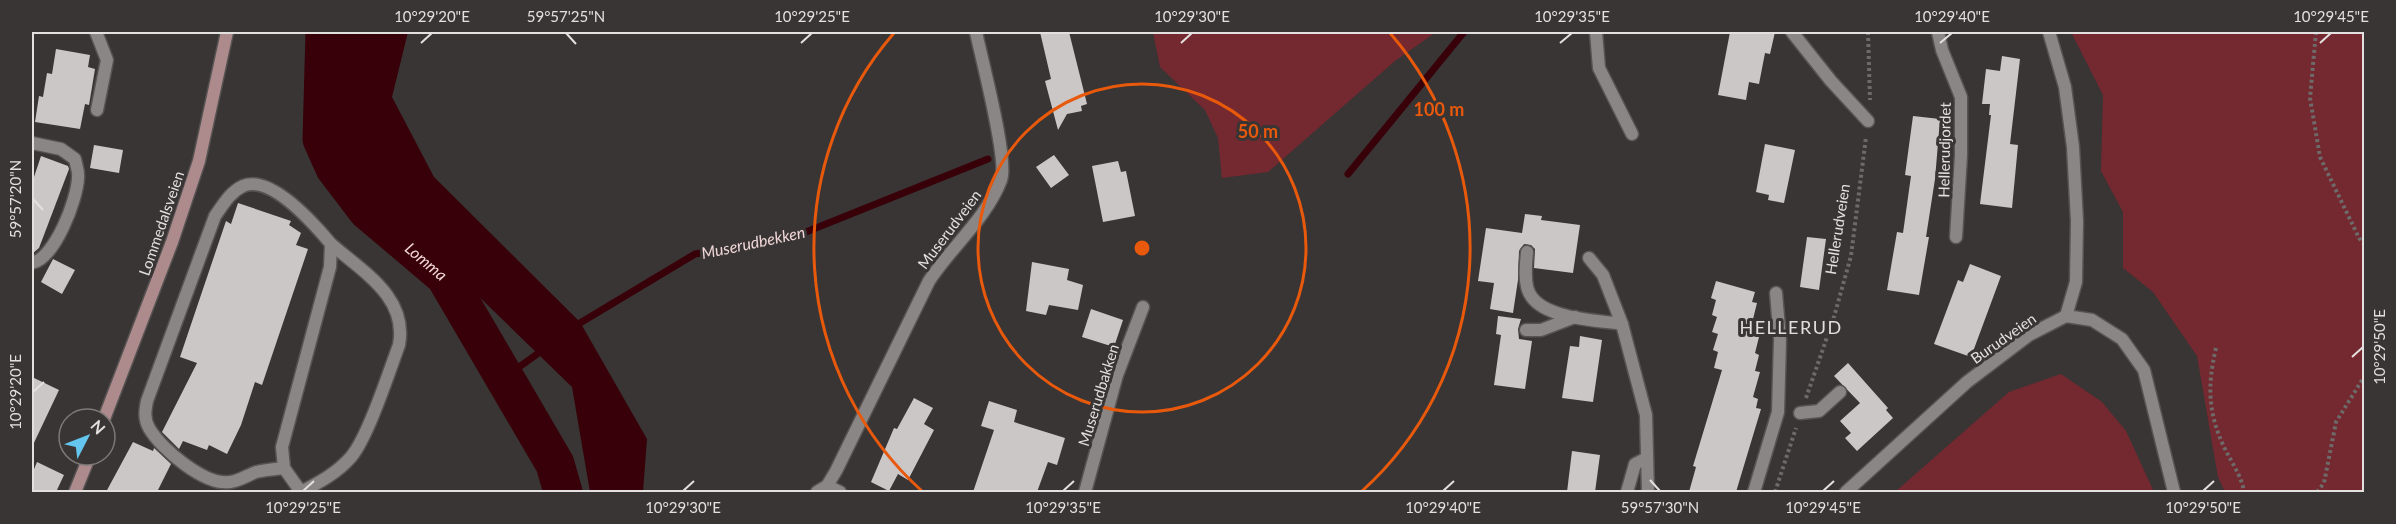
<svg xmlns="http://www.w3.org/2000/svg" width="2396" height="524" viewBox="0 0 2396 524" font-family="Lato,sans-serif">
	<style>
		.green { fill: #74282f }
		.water { fill: #380008 }
		.lines { fill: none; stroke-linecap: round; stroke-linejoin: round }
		.stream { stroke: #380008; stroke-width: 7 }
		.river { stroke: #380008; stroke-width: 39 }
		.building { fill: #ccc7c7 }
		.lane-casing { stroke: #575353; stroke-width: 15 }
		.street-casing { stroke: #575353; stroke-width: 15 }
		.secondary-casing { stroke: #575353; stroke-width: 15 }
		.path { stroke: #6e6a6a; stroke-width: 4; stroke-dasharray: 3 3; stroke-linecap: butt }
		.lane { stroke: #8b8686; stroke-width: 12 }
		.street { stroke: #8b8686; stroke-width: 12 }
		.secondary { stroke: #ad8a8b; stroke-width: 12 }
		.ticks { fill: none; stroke: #e3e0e0; stroke-width: 2 }
		.ring { fill: none; stroke: #e8590c; stroke-width: 3 }
		.labels { text-anchor: middle; dominant-baseline: central; stroke-width: 6; stroke-linejoin: round; paint-order: stroke }
		.street-label { font-size: 15px; fill: #e3e0e0; stroke: #393535 }
		.water-label { font-size: 16px; font-style: italic; fill: #f1d7d7; stroke: #393535 }
		.quarter-label { font-size: 18px; letter-spacing: 1.5px; fill: #e3dede; stroke: #393535 }
		.centre { fill: #e8590c; stroke: #393535; stroke-width: 3 }
		.ring-label { font-size: 18px; text-anchor: middle; font-weight: bold; fill: #e8590c; stroke: #393535; stroke-width: 6; stroke-linejoin: round; paint-order: stroke }
		.neatline { fill: none; stroke: #e3e0e0; stroke-width: 2 }
		.ticks-label { font-size: 15px; text-anchor: middle; fill: #e3e0e0 }
	</style>
	<rect width="100%" height="100%" fill="#393535"/>
	<!-- green -->
	<g class="green">
		<polygon points="1153,32 1436,32 1395,61 1268,172 1222,178 1218,138 1205,110 1160,67"/>
		<polygon points="2071,32 2364,32 2364,492 2225,492 2218,477 2197,356 2153,292 2123,268 2123,212 2101,171 2103,95"/>
		<polygon points="2061,374 2102,402 2126,431 2154,492 1895,492 2009,392"/>
	</g>
	<!-- water -->
	<polygon class="water" points="343,32 408,32 392,97 434,177 580,322 647,439 643,492 590,492 572,387 336,158"/>
	<g class="lines">
		<!-- stream -->
		<g class="stream">
			<polyline points="1348,174 1464,32"/>
			<polyline points="575,326 695,254 796,236 988,159"/>
			<polyline points="504,378 544,349"/>
		</g>
		<!-- river -->
		<path class="river" id="s1" d="M325 32 322 139 335 168 367 210 445 276 555 464 563 492"/>
	</g>
	<!-- building -->
	<g class="building">
		<polygon points="1040,32 1069,32 1087,104 1081,106 1082,111 1067,114 1058,130 1045,81 1051,79"/>
		<polygon points="1730,32 1775,32 1770,54 1765,53 1759,84 1749,82 1746,100 1718,95"/>
		<polygon points="56,49 90,55 88,67 95,69 89,105 85,104 80,129 35,122 39,96 43,97 47,73 52,74"/>
		<polygon points="2002,56 2020,59 2010,144 2018,145 2012,208 1980,204 1991,115 1989,115 1990,104 1982,104 1986,69 2000,71"/>
		<polygon points="1913,116 1940,119 1935,179 1926,237 1929,237 1919,295 1887,290 1897,232 1903,233 1911,176 1905,175"/>
		<polygon points="1765,144 1795,150 1784,203 1768,200 1769,195 1756,192"/>
		<polygon points="94,145 123,150 119,173 90,168"/>
		<polygon points="1054,155 1069,175 1051,188 1036,167"/>
		<polygon points="41,156 68,166 69,169 39,248 32,254 32,183"/>
		<polygon points="1118,161 1121,172 1126,171 1135,216 1103,222 1092,166"/>
		<polygon points="238,203 291,221 289,225 301,233 296,245 308,249 262,385 255,382 241,425 227,454 209,445 207,450 183,441 179,449 162,432 197,363 180,357 226,221 231,224"/>
		<polygon points="1525,214 1542,216 1541,220 1580,225 1573,273 1534,268 1535,249 1531,245 1524,244 1519,251 1518,280 1513,313 1490,309 1494,283 1478,281 1486,228 1522,233"/>
		<polygon points="1807,237 1826,239 1819,290 1800,287"/>
		<polygon points="53,259 75,270 62,294 41,282"/>
		<polygon points="1032,262 1069,269 1067,280 1083,285 1078,310 1049,305 1046,315 1026,311"/>
		<polygon points="1970,264 2001,276 1971,357 1934,344 1958,280 1963,282"/>
		<polygon points="1716,281 1755,292 1752,302 1757,303 1753,319 1758,320 1754,336 1759,337 1755,353 1759,355 1755,371 1760,372 1753,397 1758,399 1756,408 1761,409 1736,492 1689,492 1696,467 1693,466 1722,370 1714,368 1718,352 1713,350 1718,334 1712,332 1717,317 1712,315 1716,300 1711,298"/>
		<polygon points="1091,309 1123,320 1114,347 1082,337"/>
		<polygon points="1498,316 1521,319 1518,329 1519,339 1532,341 1525,389 1494,385 1501,335 1496,334"/>
		<polygon points="1580,336 1602,340 1593,402 1562,398 1570,346 1579,347"/>
		<polygon points="1848,363 1888,408 1886,410 1893,418 1857,451 1845,438 1851,433 1840,421 1860,403 1834,376"/>
		<polygon points="32,377 59,390 32,447"/>
		<polygon points="914,398 933,408 924,424 934,430 908,480 898,474 889,491 871,482 894,428 897,429"/>
		<polygon points="989,401 1017,410 1014,422 1065,438 1057,465 1048,462 1037,492 973,492 994,430 981,426"/>
		<polygon points="133,442 153,451 154,448 171,464 157,492 106,492"/>
		<polygon points="1572,451 1600,455 1595,492 1567,492"/>
		<polygon points="37,462 64,475 56,492 32,492 32,474"/>
	</g>
	<g class="lines">
		<defs>
			<g id="lane">
				<polyline points="1596,32 1599,68 1632,134"/>
				<polyline points="1792,32 1831,81 1868,121"/>
				<path d="M1527 252C1526 264 1524 278 1528 290 1538 319 1596 320 1622 324L1603 275 1589 258"/>
				<polyline points="1526,330 1541,330 1575,317"/>
				<polyline points="1800,413 1819,411 1840,392"/>
				<path d="M284 468C275 469 265 470 256 472 248 475 239 481 230 482 205 486 161 449 149 428 144 419 145 411 147 401L215 216C223 205 230 192 243 186 271 174 315 225 331 244L330 267 282 447 284 468 301 492"/>
				<path d="M301 492C320 482 337 473 351 457 368 437 389 372 399 345 408 297 363 272 331 244"/>
				<polyline points="1627,492 1635,464 1647,458"/>
			</g>
			<g id="street">
				<polyline points="96,32 107,60 97,110"/>
				<polyline points="1938,32 1942,50 1961,97 1961,155 1956,237"/>
				<polyline points="2049,32 2065,87 2073,147 2077,221 2076,282 2066,316"/>
				<path d="M32 143 61 149 75 159C76 165 79 172 78 178 77 200 55 258 32 263"/>
				<polyline points="1622,324 1646,415 1648,492"/>
				<polyline points="827,486 840,492"/>
				<path d="M817 492 827 486 836 471 929 281C951 247 986 219 1001 180 1009 161 981 57 976 32"/>
				<polyline points="1085,492 1117,375 1143,307"/>
				<polyline points="1754,492 1778,412 1780,340 1776,293"/>
				<polyline points="1846,492 1967,382 2029,335 2066,316 2092,320 2122,339 2144,370 2174,492"/>
			</g>
			<g id="secondary">
				<polyline points="104,419 172,242 199,161 227,32"/>
				<polyline points="75,492 90,455"/>
			</g>
		</defs>
		<!-- lane casing -->
		<use href="#lane" class="lane-casing"/>
		<!-- street casing -->
		<use href="#street" class="street-casing"/>
		<!-- secondary casing -->
		<use href="#secondary" class="secondary-casing"/>
		<!-- path -->
		<g class="path">
			<polyline points="1868,32 1870,100"/>
			<polyline points="2316,32 2310,98 2320,157 2359,238 2364,244"/>
			<path d="M2216 348C2207 386 2208 414 2225 449 2232 463 2242 477 2244 492"/>
			<polyline points="1806,398 1834,317 1851,256 1866,137"/>
			<polyline points="1775,492 1796,428"/>
			<polyline points="2317,492 2324,483 2336,422 2364,377"/>
		</g>
		<!-- lane -->
		<use href="#lane" class="lane"/>
		<!-- street -->
		<use href="#street" class="street"/>
		<!-- secondary -->
		<use href="#secondary" class="secondary"/>
	</g>
	<!-- ticks -->
	<path class="ticks" d="M566 33 576 44M421 43 432 33M801 43 812 33M1181 43 1192 33M1560 43 1572 33M1940 43 1952 33M2320 43 2331 33M33 199 43 210M2352 357 2363 347M33 392 44 382M1650 480 1660 491M303 491 314 481M683 491 694 481M1063 491 1074 481M1443 491 1454 481M1823 491 1834 481M2203 491 2214 481"/>
	<!-- distance rings -->
	<g class="ring">
		<circle cx="1142" cy="248" r="164"/>
		<path d="M923 492A328 328 0 0 1 894 33M1390 33A328 328 0 0 1 1361 492"/>
	</g>
	<g class="labels">
		<!-- street labels -->
		<g class="street-label">
			<text transform="translate(1944 150) rotate(-89)">Hellerudjordet</text>
			<text transform="translate(161 223) rotate(-71)">Lommedalsveien</text>
			<text transform="translate(949 229) rotate(-53)">Muserudveien</text>
			<text transform="translate(1837 229) rotate(-81)">Hellerudveien</text>
			<text transform="translate(2003 338) rotate(-35)">Burudveien</text>
			<text transform="translate(1098 395) rotate(-73)">Muserudbakken</text>
		</g>
		<!-- water labels -->
		<g class="water-label">
			<text transform="translate(753 242) rotate(-12)">Muserudbekken</text>
			<text stroke="none"><textPath href="#s1" startOffset="270">Lomma</textPath></text>
		</g>
		<!-- quarter labels -->
		<g class="quarter-label">
			<text x="1791" y="327">HELLERUD</text>
		</g>
	</g>
	<circle cx="1142" cy="248" r="9" class="centre"/>
	<g class="ring-label">
		<text x="1439" y="116">100 m</text>
		<text x="1258" y="138">50 m</text>
	</g>
	<!-- border -->
	<rect width="2396" height="524" fill="none" stroke="#393535" stroke-width="66"/>
	<!-- north arrow -->
	<g transform="translate(87 437) rotate(48)"><circle r="28" fill="#393535" stroke="#7d7979" stroke-width="1.5"/>
	<path d="M0-4.5L10 22L0 15L-10 22Z" fill="#64c5ee"/>
	<text y="-9" font-size="16" font-weight="bold" text-anchor="middle" fill="#e3e0e0">N</text>
	</g>
	<rect x="33" y="33" width="2330" height="458" class="neatline"/>
	<g class="ticks-label">
		<text x="432" y="22">10°29'20"E</text>
		<text x="566" y="22">59°57'25"N</text>
		<text x="812" y="22">10°29'25"E</text>
		<text x="1192" y="22">10°29'30"E</text>
		<text x="1572" y="22">10°29'35"E</text>
		<text x="1952" y="22">10°29'40"E</text>
		<text x="2331" y="22">10°29'45"E</text>
		<text transform="translate(16 199) rotate(-90)" y="5">59°57'20"N</text>
		<text transform="translate(2380 347) rotate(-90)" y="5">10°29'50"E</text>
		<text transform="translate(16 392) rotate(-90)" y="5">10°29'20"E</text>
		<text x="303" y="513">10°29'25"E</text>
		<text x="683" y="513">10°29'30"E</text>
		<text x="1063" y="513">10°29'35"E</text>
		<text x="1443" y="513">10°29'40"E</text>
		<text x="1660" y="513">59°57'30"N</text>
		<text x="1823" y="513">10°29'45"E</text>
		<text x="2203" y="513">10°29'50"E</text>
	</g>
</svg>
